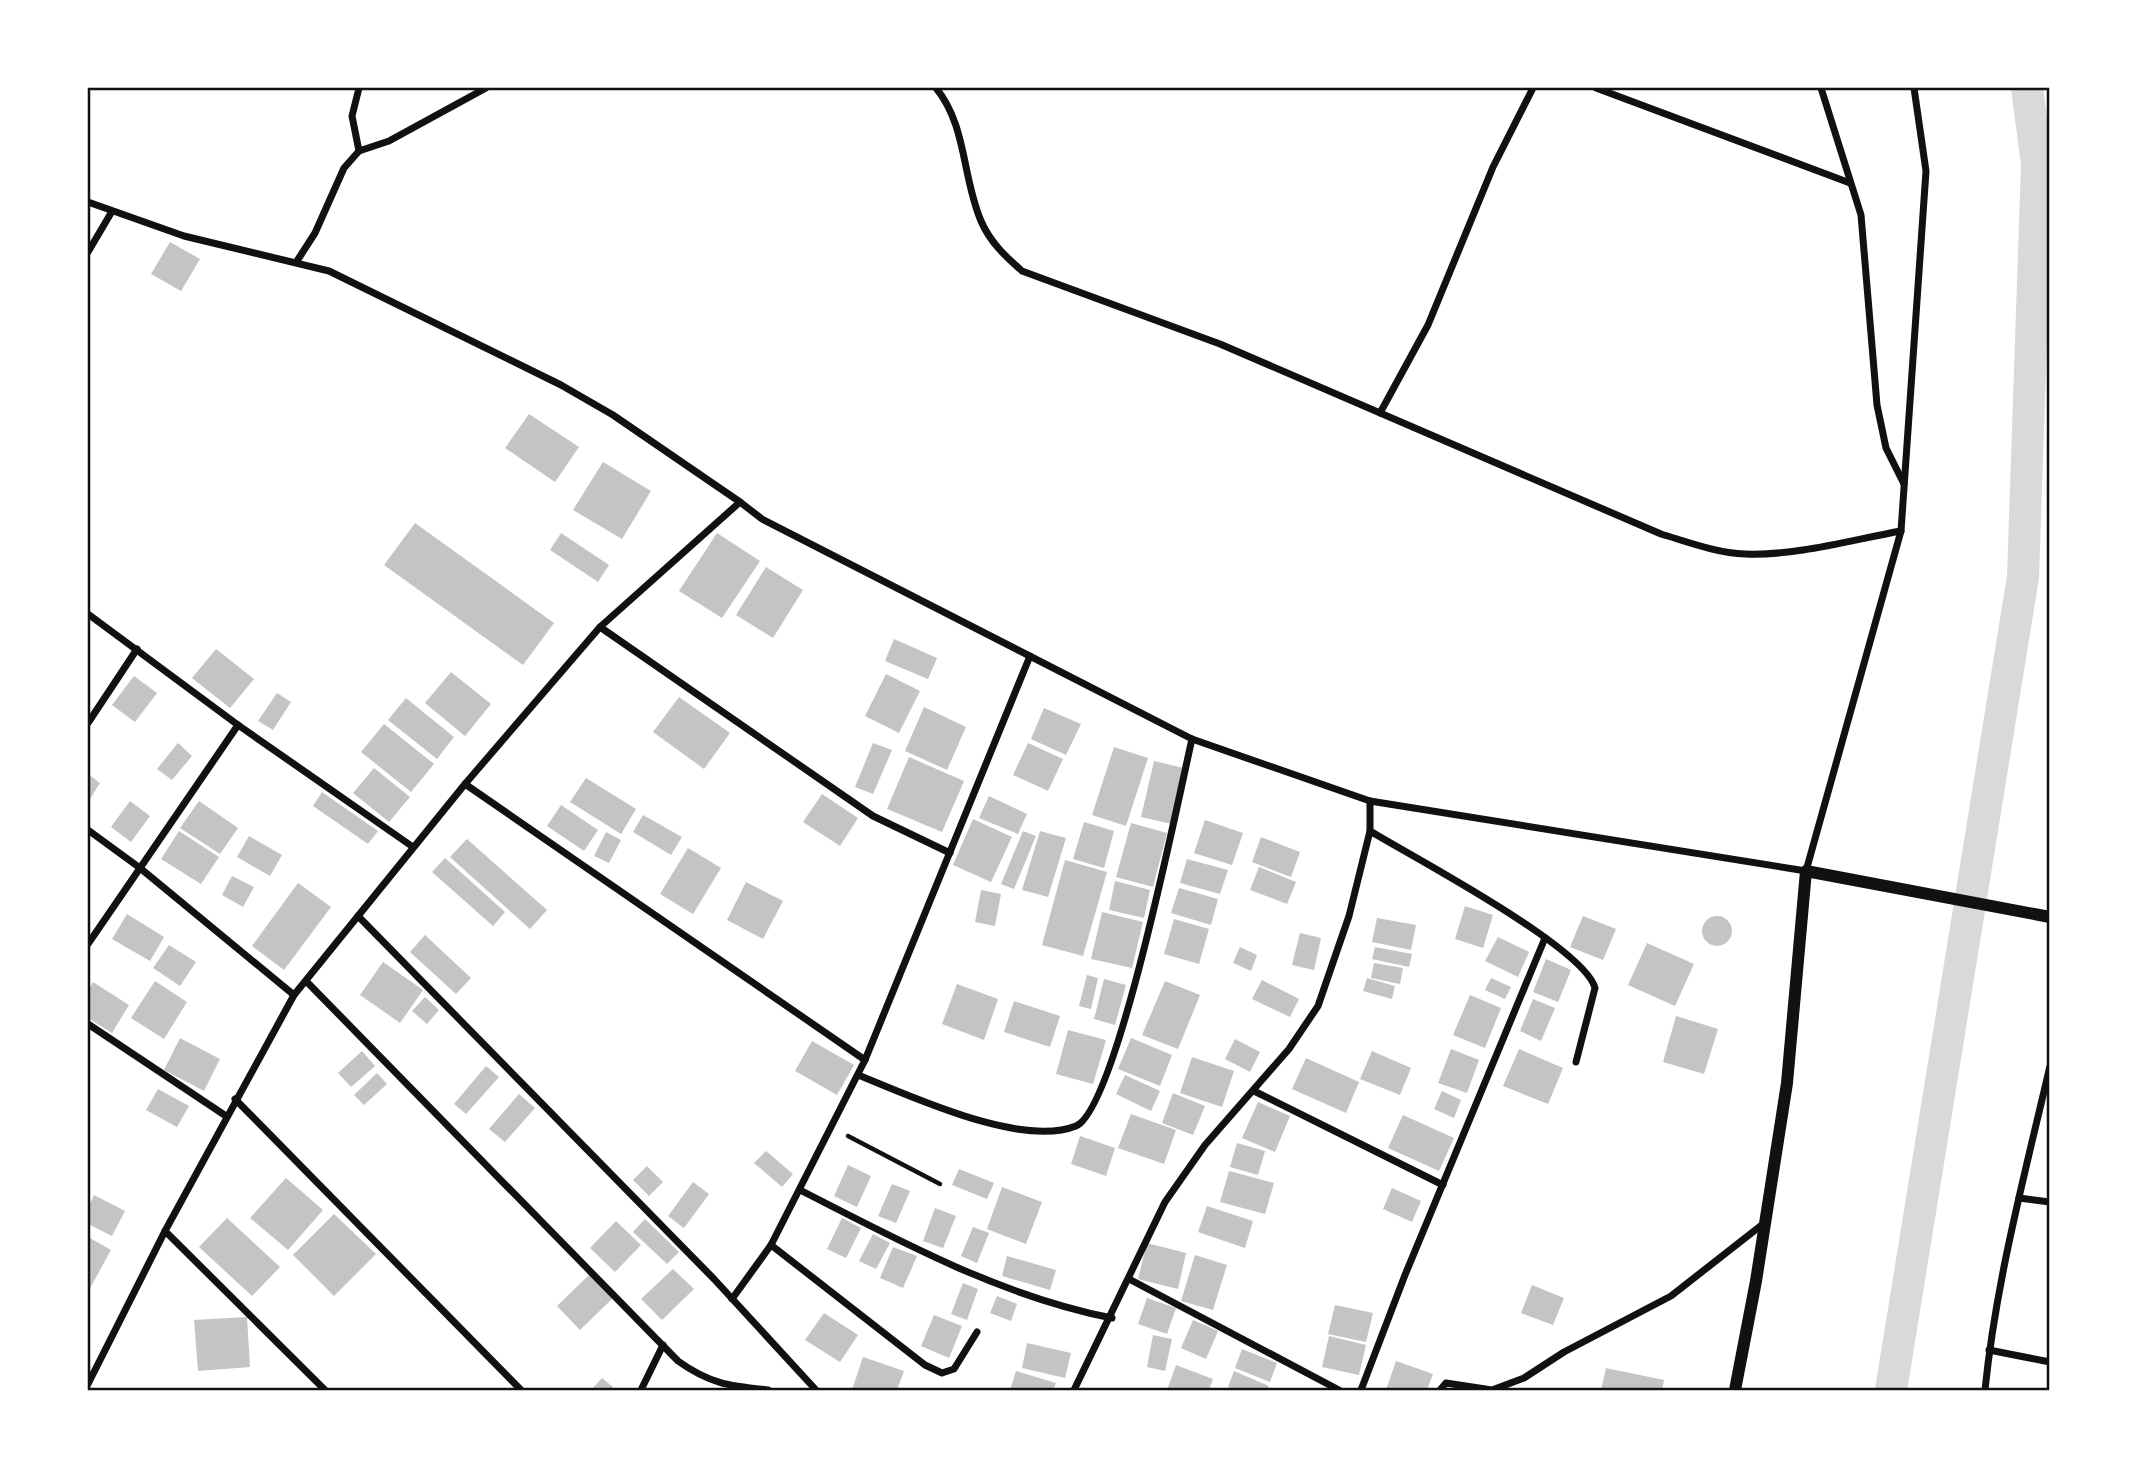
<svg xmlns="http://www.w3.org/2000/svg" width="2137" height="1478" viewBox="0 0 2137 1478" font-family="Barlow,sans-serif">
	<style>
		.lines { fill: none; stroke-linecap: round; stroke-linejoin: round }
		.canal { stroke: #d9d9d9; stroke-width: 32 }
		.building { fill: #c4c4c4 }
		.path { stroke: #111; stroke-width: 4.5 }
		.minor { stroke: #111; stroke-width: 7 }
		.tertiary { stroke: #111; stroke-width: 12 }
		.neatline { fill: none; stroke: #111; stroke-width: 2.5 }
	</style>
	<rect width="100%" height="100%" fill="#fff"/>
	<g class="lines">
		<!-- canal -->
		<polyline class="canal" points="1891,1390 2023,577 2037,164 2027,88"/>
	</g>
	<!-- building -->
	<g class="building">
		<polygon points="170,242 200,259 181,291 151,274"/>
		<polygon points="529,414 579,447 555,482 505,448"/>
		<polygon points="603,462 651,491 622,539 573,510"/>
		<polygon points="415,523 554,623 523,665 384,565"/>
		<polygon points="561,533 609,565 598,582 550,550"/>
		<polygon points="717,533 760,561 722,618 679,591"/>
		<polygon points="766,567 803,590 773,638 736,615"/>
		<polygon points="894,639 937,658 928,679 885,661"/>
		<polygon points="216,649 254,679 230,708 192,678"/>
		<polygon points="451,672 491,704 465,736 425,703"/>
		<polygon points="886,674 920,691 899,733 865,716"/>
		<polygon points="134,676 157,693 135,722 112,705"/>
		<polygon points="277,693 291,702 273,730 258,721"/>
		<polygon points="679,697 730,733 704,769 653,732"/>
		<polygon points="406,698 454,737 437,759 388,720"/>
		<polygon points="924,707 966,727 947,770 905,751"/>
		<polygon points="1044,708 1081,724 1066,755 1031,739"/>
		<polygon points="384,724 434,764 411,792 361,752"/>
		<polygon points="178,743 192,756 172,780 157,769"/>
		<polygon points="873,743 892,750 873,794 855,787"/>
		<polygon points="1028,743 1063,759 1048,791 1013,775"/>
		<polygon points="1114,747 1148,758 1126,826 1092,815"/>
		<polygon points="909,757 964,781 942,832 887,809"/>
		<polygon points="1154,761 1184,768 1172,824 1141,817"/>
		<polygon points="374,768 410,797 389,822 353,793"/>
		<polygon points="88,774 100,783 88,802"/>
		<polygon points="586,778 636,809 621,834 570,802"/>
		<polygon points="322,792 378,831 368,844 313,806"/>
		<polygon points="822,794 858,818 840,846 803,822"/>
		<polygon points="989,796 1027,814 1018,834 979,818"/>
		<polygon points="130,801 150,816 131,842 111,827"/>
		<polygon points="199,801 238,828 220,854 180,828"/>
		<polygon points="561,805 598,830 584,851 547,826"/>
		<polygon points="643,815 682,837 671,855 633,832"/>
		<polygon points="973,819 1012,837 991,882 953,865"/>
		<polygon points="1205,820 1243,833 1232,865 1194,853"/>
		<polygon points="1084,822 1114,831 1104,868 1073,859"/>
		<polygon points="1131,823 1167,833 1153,887 1116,877"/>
		<polygon points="179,831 219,857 201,884 161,859"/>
		<polygon points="1023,831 1036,836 1014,889 1001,884"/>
		<polygon points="1040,831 1066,838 1048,897 1022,890"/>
		<polygon points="606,832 621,840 609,863 594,856"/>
		<polygon points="249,836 282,855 270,876 237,857"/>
		<polygon points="1261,837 1300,852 1291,877 1252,862"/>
		<polygon points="467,839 547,910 530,929 450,857"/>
		<polygon points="688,848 721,868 693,914 660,894"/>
		<polygon points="445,858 505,912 493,926 432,872"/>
		<polygon points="1187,859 1228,870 1220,894 1180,883"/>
		<polygon points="1065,860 1107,872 1083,956 1042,945"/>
		<polygon points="1259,867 1296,882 1287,904 1250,890"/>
		<polygon points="232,876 254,887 243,907 222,895"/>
		<polygon points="1115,881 1150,890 1144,918 1109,910"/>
		<polygon points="746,882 783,901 763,939 727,920"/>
		<polygon points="298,883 331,907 284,970 252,946"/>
		<polygon points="1179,888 1218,899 1211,925 1171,913"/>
		<polygon points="981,890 1001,894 995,926 975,922"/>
		<polygon points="1465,906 1493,915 1483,948 1455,939"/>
		<polygon points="1102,912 1143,922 1132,968 1091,959"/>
		<polygon points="127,914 164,937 150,961 112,939"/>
		<circle cx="1717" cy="931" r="15"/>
		<polygon points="1583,916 1616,929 1603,960 1570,947"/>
		<polygon points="1377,918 1416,925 1411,950 1372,942"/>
		<polygon points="1174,919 1209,929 1199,964 1164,954"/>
		<polygon points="1300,933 1321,938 1314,970 1292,965"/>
		<polygon points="425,935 471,978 456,994 410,952"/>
		<polygon points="1498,937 1529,952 1518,977 1485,961"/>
		<polygon points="1647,943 1694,964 1675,1006 1628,985"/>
		<polygon points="169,945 196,962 180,986 153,968"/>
		<polygon points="1240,947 1257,955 1251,971 1233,963"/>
		<polygon points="1375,947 1412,954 1409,967 1372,959"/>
		<polygon points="1546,959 1571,970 1558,1002 1533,992"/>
		<polygon points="383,962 423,990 400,1023 360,995"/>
		<polygon points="1374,963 1403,968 1400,984 1371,978"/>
		<polygon points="1087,975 1098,978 1091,1009 1079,1006"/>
		<polygon points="1367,978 1395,986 1392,999 1363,991"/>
		<polygon points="1491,978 1511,987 1505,999 1485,990"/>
		<polygon points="1104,979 1126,985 1115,1025 1094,1019"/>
		<polygon points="1262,980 1299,999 1290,1017 1252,999"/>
		<polygon points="155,981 187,1002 164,1039 131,1018"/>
		<polygon points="1165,981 1200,995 1178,1049 1142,1035"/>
		<polygon points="93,982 129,1005 112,1033 88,1018 88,991"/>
		<polygon points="957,984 998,999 984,1040 942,1024"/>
		<polygon points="1470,995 1501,1008 1485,1048 1453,1035"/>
		<polygon points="425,997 439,1010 427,1024 412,1011"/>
		<polygon points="1533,999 1555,1008 1541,1041 1520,1031"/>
		<polygon points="1014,1001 1060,1016 1050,1047 1004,1032"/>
		<polygon points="1676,1016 1718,1029 1704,1074 1663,1062"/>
		<polygon points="1068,1030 1106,1040 1093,1084 1056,1074"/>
		<polygon points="180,1038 220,1059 204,1091 164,1070"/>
		<polygon points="1131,1038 1172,1055 1160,1086 1118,1069"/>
		<polygon points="1235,1039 1260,1052 1250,1072 1225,1059"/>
		<polygon points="812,1041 854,1065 837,1095 795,1071"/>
		<polygon points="1451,1049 1479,1060 1467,1093 1438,1083"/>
		<polygon points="1519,1049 1563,1068 1548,1104 1503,1086"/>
		<polygon points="362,1051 375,1066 351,1087 338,1073"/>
		<polygon points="1372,1051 1411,1068 1400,1095 1360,1079"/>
		<polygon points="1192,1057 1234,1071 1222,1107 1180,1093"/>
		<polygon points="1306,1058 1359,1082 1346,1113 1292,1089"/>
		<polygon points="486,1066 499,1077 466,1114 454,1104"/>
		<polygon points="377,1073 387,1084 364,1105 354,1095"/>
		<polygon points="1125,1075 1160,1091 1151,1111 1116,1094"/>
		<polygon points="158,1089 189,1106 177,1127 146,1110"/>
		<polygon points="1442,1091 1461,1100 1454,1118 1434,1109"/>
		<polygon points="1173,1093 1205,1106 1193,1135 1162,1123"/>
		<polygon points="519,1094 535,1108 505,1142 489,1129"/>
		<polygon points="1258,1102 1290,1116 1275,1152 1242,1138"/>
		<polygon points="1131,1114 1176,1130 1164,1164 1118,1148"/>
		<polygon points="1403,1115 1454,1138 1439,1171 1388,1148"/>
		<polygon points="1080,1136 1115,1148 1106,1176 1071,1164"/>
		<polygon points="1237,1143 1265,1151 1258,1175 1230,1167"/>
		<polygon points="766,1151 793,1174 782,1187 754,1163"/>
		<polygon points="848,1165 871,1176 857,1207 834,1196"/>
		<polygon points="647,1166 663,1182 649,1196 633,1180"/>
		<polygon points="959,1169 994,1183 987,1199 952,1185"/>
		<polygon points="1229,1171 1274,1183 1265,1214 1220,1202"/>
		<polygon points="286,1178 323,1210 288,1250 250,1218"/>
		<polygon points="693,1182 709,1194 684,1228 668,1216"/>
		<polygon points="892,1184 910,1191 896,1223 878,1216"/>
		<polygon points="1002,1187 1042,1202 1026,1244 987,1229"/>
		<polygon points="1392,1188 1421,1201 1412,1222 1383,1209"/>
		<polygon points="94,1195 125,1211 112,1236 88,1224 88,1208"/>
		<polygon points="1207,1206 1253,1221 1245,1248 1198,1232"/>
		<polygon points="935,1208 956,1216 943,1248 923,1241"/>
		<polygon points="334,1214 376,1254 334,1296 293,1255"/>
		<polygon points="227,1218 280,1267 252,1296 199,1247"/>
		<polygon points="842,1218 861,1228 846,1258 827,1249"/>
		<polygon points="645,1219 679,1252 667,1264 633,1232"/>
		<polygon points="616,1221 641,1245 615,1272 590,1248"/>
		<polygon points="973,1227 989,1233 977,1263 961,1256"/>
		<polygon points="873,1234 890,1243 876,1269 859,1261"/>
		<polygon points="88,1237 111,1250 88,1292"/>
		<polygon points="1147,1243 1186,1253 1178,1289 1138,1279"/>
		<polygon points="893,1247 917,1256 903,1288 880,1278"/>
		<polygon points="1195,1255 1227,1265 1213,1310 1181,1301"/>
		<polygon points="1007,1256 1056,1270 1050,1290 1002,1276"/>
		<polygon points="673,1269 694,1289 662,1320 641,1299"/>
		<polygon points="590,1274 613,1298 580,1330 557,1306"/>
		<polygon points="963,1283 978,1289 967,1320 951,1314"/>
		<polygon points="1532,1285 1564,1298 1553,1325 1521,1313"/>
		<polygon points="997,1296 1017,1304 1011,1321 990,1313"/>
		<polygon points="1147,1298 1176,1308 1167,1334 1138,1324"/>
		<polygon points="1335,1305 1373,1313 1366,1342 1328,1334"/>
		<polygon points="824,1313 858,1335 840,1362 805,1340"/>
		<polygon points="934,1315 962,1326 949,1358 921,1346"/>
		<polygon points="247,1317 250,1367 198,1371 194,1320"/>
		<polygon points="1193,1320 1218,1331 1206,1359 1181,1348"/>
		<polygon points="1153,1335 1172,1339 1165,1371 1147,1367"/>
		<polygon points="1329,1336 1366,1345 1359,1375 1322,1367"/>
		<polygon points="1027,1343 1071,1353 1065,1378 1022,1368"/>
		<polygon points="1242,1349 1277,1363 1270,1382 1235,1368"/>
		<polygon points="863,1357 904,1371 897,1390 852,1390"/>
		<polygon points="1396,1361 1433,1374 1427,1390 1386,1390"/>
		<polygon points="1176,1365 1213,1379 1209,1390 1167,1390"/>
		<polygon points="1606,1368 1664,1380 1662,1390 1601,1390"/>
		<polygon points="1016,1371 1056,1383 1053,1390 1010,1390"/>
		<polygon points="1234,1371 1269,1386 1266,1390 1236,1390 1228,1387"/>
		<polygon points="602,1378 613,1387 610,1390 591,1390"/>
	</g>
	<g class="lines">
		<!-- path -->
		<polyline class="path" points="848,1136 940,1184"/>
		<!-- minor -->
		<g class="minor">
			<polyline points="359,88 352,116 359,151"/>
			<path d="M936 88C967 126 962 177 981 221 990 242 1005 256 1022 271L1220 344 1661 534C1688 542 1717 553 1745 554 1796 556 1851 540 1901 531"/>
			<polyline points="1596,88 1850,183"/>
			<polyline points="1821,88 1861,215 1877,405 1886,448 1904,484"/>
			<polyline points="88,202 184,236 329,271 561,385 613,415 740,502"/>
			<polyline points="88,252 111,213"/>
			<polyline points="297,261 315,233 344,168 359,151 389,141 486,88"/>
			<polyline points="1380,413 1428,325 1493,167 1533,88"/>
			<polyline points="88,614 238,725 413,847"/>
			<polyline points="600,627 873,816 950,853"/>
			<polyline points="88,723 137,649"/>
			<polyline points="465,784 865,1060"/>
			<path d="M1370 801V831C1413 857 1584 947 1595 988L1576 1062"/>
			<polyline points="88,830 140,868 294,995"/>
			<polyline points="358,916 714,1279 816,1390"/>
			<polyline points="88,944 238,725"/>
			<path d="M306 981 678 1361C710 1384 730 1386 768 1390"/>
			<polyline points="88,1024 226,1116"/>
			<path d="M858 1075C911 1096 1021 1148 1076 1126 1117 1109 1179 795 1192 739"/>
			<polyline points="1254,1091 1443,1185"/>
			<polyline points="235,1099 521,1390"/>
			<path d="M800 1190C900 1241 1000 1296 1112 1318"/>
			<polyline points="2019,1198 2050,1202"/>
			<polyline points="165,1231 325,1390"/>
			<polyline points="771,1245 925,1365 942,1373 954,1369 977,1332"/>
			<polyline points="1129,1279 1339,1390"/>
			<polyline points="732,1299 771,1245 865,1060 1030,656"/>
			<polyline points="1989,1350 2050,1362"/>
			<polyline points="88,1384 165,1231 294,995 465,784 600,627 740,502 762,519 1192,739 1370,801 1806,871 1901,531 1926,171 1914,88"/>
			<polyline points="641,1390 663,1345"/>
			<polyline points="1074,1390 1165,1202 1205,1145 1289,1049 1318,1006 1349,916 1370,831"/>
			<polyline points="1361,1390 1405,1275 1545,938"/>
			<polyline points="1440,1390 1446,1383 1492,1390 1524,1378 1564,1352 1671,1296 1763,1224"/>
			<path d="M1985 1390C1996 1281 2025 1173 2050 1066"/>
		</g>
		<!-- tertiary -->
		<polyline class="tertiary" points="1735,1390 1756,1281 1787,1083 1806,871 2050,917"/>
	</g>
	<!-- border -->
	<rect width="2137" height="1478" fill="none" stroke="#ffffff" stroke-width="178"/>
	<rect x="89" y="89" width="1959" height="1300" class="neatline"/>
</svg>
